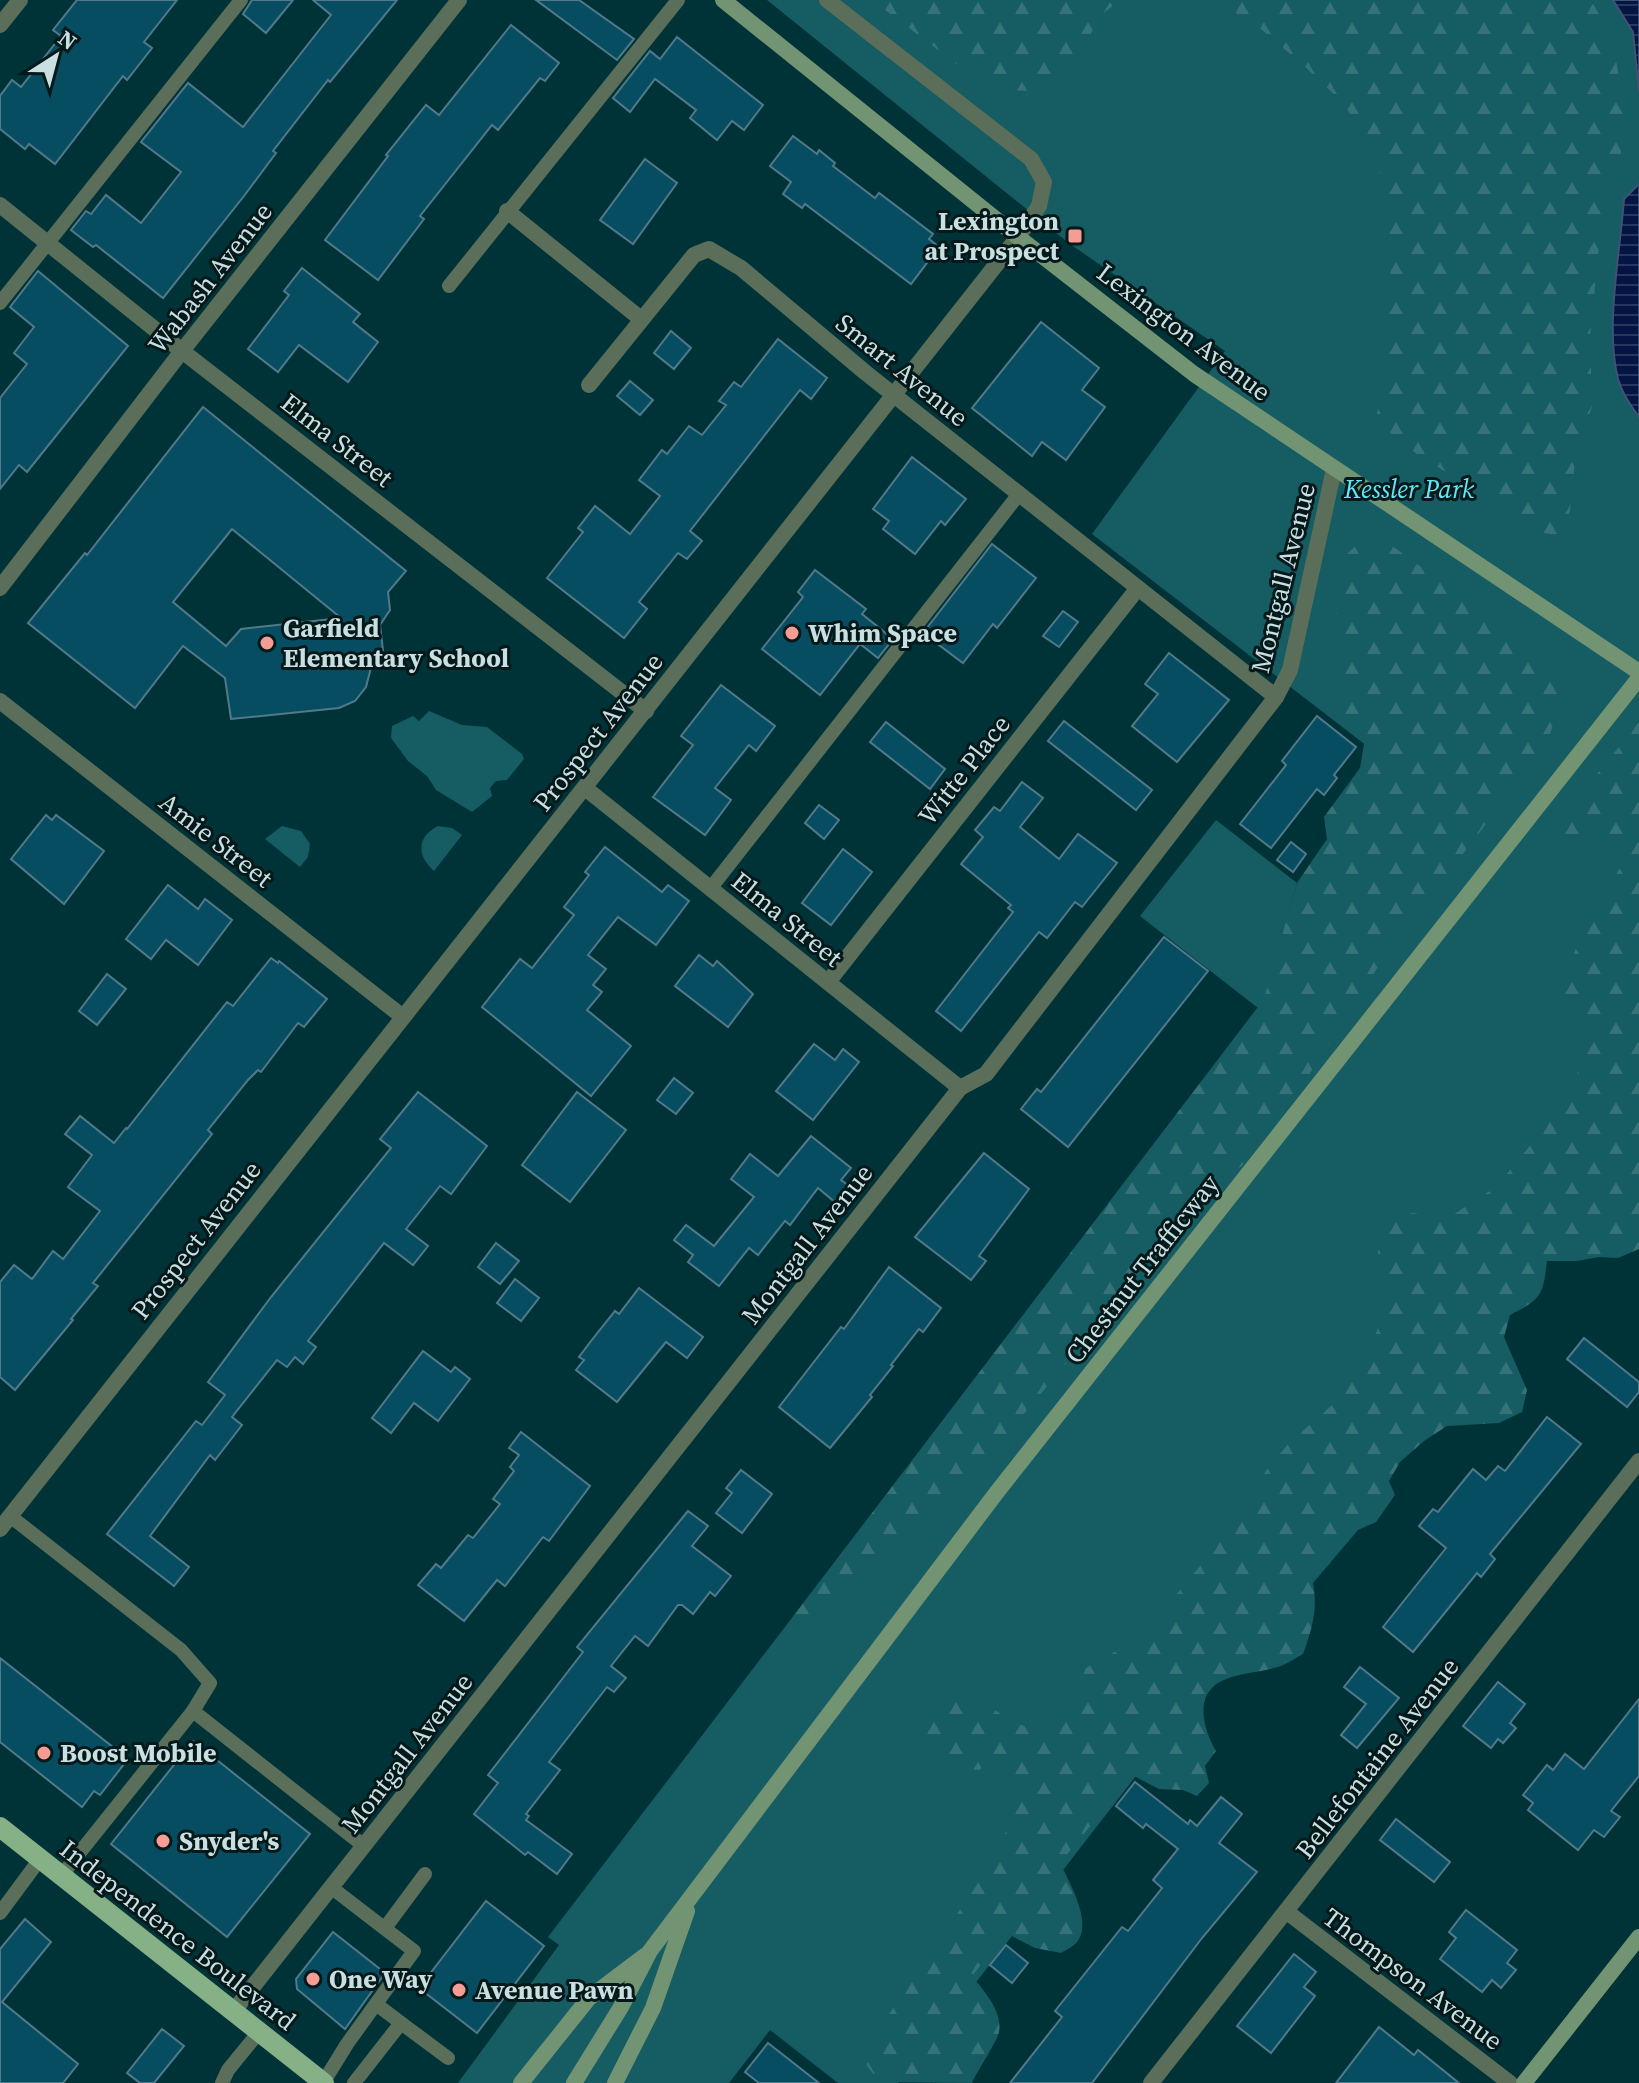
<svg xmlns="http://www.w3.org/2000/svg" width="1639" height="2083" viewBox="0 0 1639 2083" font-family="'Source Serif 4',serif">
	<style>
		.green { fill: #155c63 }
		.forest { fill: url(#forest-firs) }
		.water { fill: url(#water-rules); stroke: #405273; stroke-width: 2 }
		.building { fill: #074d62; stroke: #517989; stroke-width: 2; fill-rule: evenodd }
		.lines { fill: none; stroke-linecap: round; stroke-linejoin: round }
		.lane { stroke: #5a6e5a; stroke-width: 14 }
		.street { stroke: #5a6e5a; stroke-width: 16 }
		.secondary { stroke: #739473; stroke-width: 16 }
		.primary { stroke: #86b086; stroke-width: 20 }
		.poi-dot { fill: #f59c95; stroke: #05181a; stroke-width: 3 }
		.labels { text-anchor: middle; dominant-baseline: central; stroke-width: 6; stroke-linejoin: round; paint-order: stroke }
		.poi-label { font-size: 26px; font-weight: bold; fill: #c9e0e3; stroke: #05181a; text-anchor: start }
		.street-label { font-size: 26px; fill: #c9e0e3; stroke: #05181a }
		.park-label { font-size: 26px; font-style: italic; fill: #61e9f7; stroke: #05181a }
	</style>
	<defs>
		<pattern id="forest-firs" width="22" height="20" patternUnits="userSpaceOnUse" patternTransform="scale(2)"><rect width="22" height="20" fill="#155c63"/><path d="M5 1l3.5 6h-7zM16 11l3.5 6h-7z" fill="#367379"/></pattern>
		<pattern id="water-rules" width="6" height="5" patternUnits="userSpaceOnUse" patternTransform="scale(2)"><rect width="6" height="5" fill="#051543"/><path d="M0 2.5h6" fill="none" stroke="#28375e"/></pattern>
	</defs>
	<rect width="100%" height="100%" fill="#003338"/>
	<!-- green -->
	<g class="green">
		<polygon points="767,0 1639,0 1639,1127 898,2083 838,2083 770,2030 729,2083 458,2083 559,1945 548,1937 1258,1008 1140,916 1216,820 1297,883 1266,997 1424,790 1092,534 1225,351 1070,244"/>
		<polygon points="429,711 462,725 487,727 522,754 524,759 507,780 496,781 490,788 492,796 472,812 436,790 427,776 408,761 391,738 392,726 413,716 419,721"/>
		<polygon points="282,826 301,831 310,844 308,857 300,867 265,839"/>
		<path d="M438 826 452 828 462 835 434 871C417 856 416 837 438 826Z"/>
	</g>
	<!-- forest -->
	<g class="forest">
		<polygon points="872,0 1121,0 1102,14 1078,56 1042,91 991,90"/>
		<polygon points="1204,0 1591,0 1613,40 1621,90 1630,122 1602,216 1590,337 1592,406 1575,461 1570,511 1557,535 1531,531 1469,486 1418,455 1375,420 1385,385 1391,264 1388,209 1375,151 1342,102 1302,64 1248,18"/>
		<polygon points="1367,535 1385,541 1559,665 1562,698 1550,734 1526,772 1388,951 1315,1066 1242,1166 1210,1184 1177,1230 949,1504 816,1627 792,1618 1264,999 1297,883 1327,839 1324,817 1360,768 1366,732 1337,707 1339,629 1333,595 1346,555"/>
		<path d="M1639 722V1249L1618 1258 1599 1257 1577 1261H1547C1543 1295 1542 1299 1510 1315L1504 1337 1527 1390 1522 1412 1499 1423 1447 1426 1424 1441 1400 1462 1389 1481 1395 1495 1376 1522 1358 1530 1313 1583C1318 1610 1312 1629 1303 1654 1294 1659 1284 1666 1274 1668 1258 1673 1239 1673 1224 1680 1193 1693 1203 1729 1216 1751L1205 1766 1209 1783 1197 1796 1183 1790 1159 1789 1132 1775 1060 1863C1069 1882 1093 1922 1077 1942 1074 1946 1066 1950 1061 1953L1035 1948 1006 1933 972 1976C983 1990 1003 2011 999 2032 997 2042 977 2071 972 2083L880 2082 852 2047 877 2032 989 1867 1014 1815V1772L996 1758 979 1770 951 1768 919 1731 925 1710 940 1696 978 1700 1016 1723 1046 1734 1065 1719 1086 1668 1141 1637 1215 1548 1250 1491 1288 1444 1331 1406 1370 1349 1384 1312 1378 1251 1389 1221 1412 1213 1448 1218 1496 1187 1552 1119 1581 1067 1578 1023 1561 987 1579 941 1630 850 1606 840 1561 851 1552 830Z"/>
	</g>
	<!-- water -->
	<g class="water">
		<polygon points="1613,0 1639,0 1639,92 1633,32"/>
		<path d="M1639 184V417C1630 405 1622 393 1618 379 1605 327 1620 253 1624 199Z"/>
	</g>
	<!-- building -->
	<g class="building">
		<polygon points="77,0 177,0 144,42 152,48 127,80 123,76 55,164 29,144 25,149 0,129 0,96 12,80 21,87 61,36 53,30"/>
		<polygon points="252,0 293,0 266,33 243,14"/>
		<polygon points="313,0 397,0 330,82 328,80 273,151 276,153 244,196 163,298 96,245 93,247 71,230 86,211 91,214 106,195 141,223 181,172 141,142 188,83 243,127 331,15"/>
		<polygon points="536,0 579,0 634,39 617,60"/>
		<polygon points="511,25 559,63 545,81 540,78 498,130 492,125 420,216 424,219 378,280 325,240 388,156 386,155 426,105 439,115"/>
		<polygon points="677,37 763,105 744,130 732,121 717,140 690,118 696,110 655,79 630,112 613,98 650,51 660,59"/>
		<polygon points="793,136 817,154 819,150 835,163 833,166 863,189 875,198 879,193 933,234 929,239 939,247 911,284 805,204 802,208 783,194 791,182 770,166"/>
		<polygon points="645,159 677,183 633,244 600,220"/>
		<polygon points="302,268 360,314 353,322 378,342 348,382 299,345 278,372 248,349 289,295 284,291"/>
		<polygon points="38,271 128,346 27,472 19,465 0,489 0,398 27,364 14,353 34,327 10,307"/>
		<polygon points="1041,322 1099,368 1082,390 1105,407 1066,460 1042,442 1032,456 972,408"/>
		<polygon points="671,331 691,348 674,369 654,353"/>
		<polygon points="778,339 827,378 811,399 800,390 690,531 702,541 687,559 678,553 639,602 647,609 624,638 547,578 583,532 578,528 595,506 630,534 660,496 639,480 662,450 667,454 689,426 702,435 726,405 719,401 734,382 741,387"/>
		<polygon points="630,381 653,400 640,415 617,396"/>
		<path d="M203 407 406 571 388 592 390 610 380 625 384 659 373 660 366 687 355 701 339 708 231 719 225 678 183 646 135 708 28 623 85 553 87 555ZM232 529 341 618 241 629 226 646 173 602Z"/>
		<polygon points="912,457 966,499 945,525 941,521 915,554 883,529 889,521 873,509"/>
		<polygon points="992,544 1036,578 997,628 993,624 963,663 923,633"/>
		<polygon points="815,570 866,609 862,614 893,639 878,658 860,644 820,695 762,649 803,597 798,592"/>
		<polygon points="1063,611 1078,622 1059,647 1043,636"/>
		<polygon points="1169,653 1229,700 1177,762 1132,726 1158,694 1145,684"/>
		<polygon points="721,685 775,726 756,751 749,745 715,788 731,800 705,835 653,797 693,745 681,736"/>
		<polygon points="1317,716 1356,747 1334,775 1337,778 1324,795 1317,789 1271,848 1240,824 1286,765 1282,761"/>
		<polygon points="1064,721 1152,790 1136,810 1048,741"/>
		<polygon points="886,722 945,769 930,789 870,742"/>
		<polygon points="1022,782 1043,798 1020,827 1059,859 1078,834 1117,863 1082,907 1075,902 1047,938 1039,932 961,1031 936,1011 1013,912 1008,908 1011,905 961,864 983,837 975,830 994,807 1000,811"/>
		<polygon points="819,805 839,820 824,839 805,823"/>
		<polygon points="46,815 52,820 56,815 104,851 64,904 11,859"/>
		<polygon points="1291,842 1306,854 1293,872 1277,860"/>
		<polygon points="605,847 662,892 668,885 689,901 656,945 618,917 588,955 606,969 593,985 602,992 587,1010 631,1046 591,1096 482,1007 520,959 532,968 574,915 564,907 589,875 585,872"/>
		<polygon points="843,849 872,872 831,925 802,903"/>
		<polygon points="168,885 198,909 205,899 232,920 198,965 166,940 151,959 126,939"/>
		<polygon points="1164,937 1208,971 1068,1147 1021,1109 1037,1089 1041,1092"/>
		<polygon points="699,955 713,966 717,961 753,994 728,1027 675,986"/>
		<polygon points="271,958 278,963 279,961 327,999 304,1027 298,1023 261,1072 258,1070 248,1080 208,1130 212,1134 93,1283 98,1286 71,1319 73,1320 15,1390 0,1377 0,1282 14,1265 32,1279 53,1251 63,1259 100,1211 68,1187 92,1155 65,1134 80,1116 114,1143 126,1128 127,1129 227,1002 233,1006"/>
		<polygon points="107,974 126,989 97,1025 79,1011"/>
		<polygon points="814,1044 835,1060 843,1049 859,1062 813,1120 776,1091"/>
		<polygon points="674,1078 693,1093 676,1114 657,1100"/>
		<polygon points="418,1092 487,1146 451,1194 440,1186 406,1229 428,1246 413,1265 384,1243 308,1341 316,1347 303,1364 295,1357 287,1367 277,1360 232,1417 242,1425 215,1460 210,1455 150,1536 189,1567 174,1586 107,1534 196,1421 202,1425 225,1395 208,1382 271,1297 391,1148 380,1139"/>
		<polygon points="577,1092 626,1130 570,1202 522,1165"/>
		<polygon points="811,1136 851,1168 841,1180 849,1186 836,1203 818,1188 790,1225 785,1221 758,1255 749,1248 719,1286 688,1262 693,1255 674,1240 686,1225 714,1246 754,1197 731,1179 750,1154 778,1176"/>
		<polygon points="984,1153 1029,1189 979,1256 986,1261 971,1280 915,1237"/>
		<polygon points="496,1243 519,1261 500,1284 478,1267"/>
		<polygon points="889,1267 941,1308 923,1332 919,1329 891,1365 893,1366 870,1395 872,1397 830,1448 779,1407 841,1327 844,1329"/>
		<polygon points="515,1279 539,1298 521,1321 497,1303"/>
		<polygon points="639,1288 703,1337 687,1358 666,1342 617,1402 576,1370 584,1360 579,1357 591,1341 615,1311 619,1314"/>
		<polygon points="1584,1338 1639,1382 1639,1392 1627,1407 1567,1359"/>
		<polygon points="423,1351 451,1372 455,1367 470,1379 438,1421 414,1403 391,1433 372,1418"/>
		<polygon points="1547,1417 1581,1444 1490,1554 1495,1559 1481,1577 1477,1573 1413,1652 1383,1627 1446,1548 1419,1526 1433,1509 1438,1512 1473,1469 1486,1480 1498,1466 1505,1471"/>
		<polygon points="521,1432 590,1486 549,1541 543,1537 505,1586 497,1580 464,1621 418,1585 436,1564 441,1568 468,1535 473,1538 500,1504 493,1499 514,1471 510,1467 519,1455 509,1448"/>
		<polygon points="741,1470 772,1494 742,1533 716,1513 732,1493 726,1488"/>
		<polygon points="688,1511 708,1526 692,1546 731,1576 715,1596 710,1592 693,1614 682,1605 678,1605 648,1646 635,1636 611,1666 626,1678 614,1692 607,1687 549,1762 560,1770 526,1814 529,1816 526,1820 572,1854 557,1874 528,1852 525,1855 474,1814 498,1783 488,1775 583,1652 577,1647"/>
		<polygon points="0,1658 128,1759 100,1795 94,1791 82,1807 0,1742"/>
		<polygon points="1360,1667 1399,1698 1357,1748 1341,1735 1366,1704 1344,1687"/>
		<polygon points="1498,1682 1525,1704 1510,1723 1516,1728 1503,1743 1498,1739 1491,1748 1463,1726"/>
		<polygon points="1639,1699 1639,1776 1611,1811 1620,1817 1604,1837 1594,1830 1578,1850 1528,1810 1533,1803 1523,1795 1547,1765 1553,1770 1565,1754 1584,1769"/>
		<polygon points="193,1741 310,1834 227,1937 111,1844"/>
		<polygon points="1135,1782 1188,1824 1190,1820 1197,1826 1221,1797 1242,1814 1219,1843 1257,1872 1202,1938 1092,2083 1010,2083 1062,2017 1055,2011 1122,1927 1128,1931 1162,1888 1153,1880 1178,1849 1146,1824 1143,1828 1116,1806"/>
		<polygon points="1396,1819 1450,1862 1434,1882 1380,1840"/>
		<polygon points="486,1901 544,1946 477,2033 419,1988"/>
		<polygon points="1466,1910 1517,1950 1507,1963 1516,1970 1501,1988 1492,1980 1482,1992 1440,1959 1456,1938 1449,1932"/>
		<polygon points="25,1919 51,1942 2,2002 78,2064 63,2083 0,2083 0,1949"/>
		<polygon points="333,1932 385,1973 345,2029 297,1989 296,1979"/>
		<polygon points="1006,1945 1028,1963 1012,1983 990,1965"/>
		<polygon points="1294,1954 1316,1972 1304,1987 1315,1996 1271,2053 1237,2026"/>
		<polygon points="1379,2027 1414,2055 1418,2050 1459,2083 1336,2083"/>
		<polygon points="162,2029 184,2046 154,2083 140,2083 127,2073"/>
		<polygon points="768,2043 819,2083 759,2083 745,2072"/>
	</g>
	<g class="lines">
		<!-- lane -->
		<g class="lane">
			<polyline points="449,286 678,0"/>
			<polyline points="0,303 241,0"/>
			<polyline points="710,889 1019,494"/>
			<polyline points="10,1516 181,1650 210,1683 193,1711 61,1876"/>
			<polyline points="193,1711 364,1846"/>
			<polyline points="0,1913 40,1859"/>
			<polyline points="385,1928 425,1874"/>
			<polyline points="376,2004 401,2023"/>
			<polyline points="222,2083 228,2070 259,2032"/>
			<polyline points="323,2083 347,2044 414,1951 332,1888"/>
			<polyline points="354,2083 401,2023 448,2058"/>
		</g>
		<!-- street -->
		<g class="street">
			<polyline points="0,25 20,0"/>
			<polyline points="0,205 182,351 646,711"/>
			<polyline points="507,211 641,319"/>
			<polyline points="589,385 694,255 709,249 741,268 866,373 1276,697"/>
			<polyline points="0,588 182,351 459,0"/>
			<polyline points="0,701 403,1017"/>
			<polyline points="585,788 960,1088"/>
			<polyline points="828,982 1138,588"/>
			<polyline points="0,1529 1018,237 1039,206 1044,182 1031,159 827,0"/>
			<polyline points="1287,1912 1510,2083"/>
			<polyline points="233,2012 960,1088 986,1074 1276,697 1290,670 1334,469"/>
			<polyline points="1151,2083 1639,1461"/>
		</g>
		<!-- secondary -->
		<g class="secondary">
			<polyline points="723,0 1018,237 1194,374 1639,672"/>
			<polyline points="521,2083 589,1998 646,1955"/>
			<polyline points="574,2083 621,2007 650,1951 997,1492 1639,678"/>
			<polyline points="615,2083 653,2008 687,1911"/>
			<polyline points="1524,2083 1639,1937"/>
		</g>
		<!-- primary -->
		<polyline class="primary" points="0,1827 324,2083"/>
	</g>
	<!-- markers -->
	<g class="poi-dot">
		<rect x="1067" y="228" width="16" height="16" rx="4"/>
		<circle cx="792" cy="633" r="8"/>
		<circle cx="267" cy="643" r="8"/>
		<circle cx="44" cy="1753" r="8"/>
		<circle cx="163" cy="1841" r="8"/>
		<circle cx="313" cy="1979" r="8"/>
		<circle cx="459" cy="1990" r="8"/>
	</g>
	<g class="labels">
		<!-- poi labels -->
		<g class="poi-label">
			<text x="1059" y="221" text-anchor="end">Lexington<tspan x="1059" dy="30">at Prospect</tspan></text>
			<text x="283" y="628">Garfield<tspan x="283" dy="30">Elementary School</tspan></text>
			<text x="808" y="633">Whim Space</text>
			<text x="60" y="1753">Boost Mobile</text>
			<text x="179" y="1841">Snyder's</text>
			<text x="329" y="1979">One Way</text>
			<text x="475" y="1990">Avenue Pawn</text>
		</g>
		<!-- street labels -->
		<g class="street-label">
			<text transform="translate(210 278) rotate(-52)">Wabash Avenue</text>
			<text transform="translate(1184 332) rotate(37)">Lexington Avenue</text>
			<text transform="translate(902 370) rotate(39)">Smart Avenue</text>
			<text transform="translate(337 440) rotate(38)">Elma Street</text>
			<text transform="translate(1283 578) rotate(-76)">Montgall Avenue</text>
			<text transform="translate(598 732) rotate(-52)">Prospect Avenue</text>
			<text transform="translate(964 770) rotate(-52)">Witte Place</text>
			<text transform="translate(216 840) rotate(38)">Amie Street</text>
			<text transform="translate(787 919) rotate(39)">Elma Street</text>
			<text transform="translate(196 1240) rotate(-52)">Prospect Avenue</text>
			<text transform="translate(807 1244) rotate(-52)">Montgall Avenue</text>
			<text transform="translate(1142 1269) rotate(-52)">Chestnut Trafficway</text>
			<text transform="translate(407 1753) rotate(-52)">Montgall Avenue</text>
			<text transform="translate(1377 1758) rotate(-52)">Bellefontaine Avenue</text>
			<text transform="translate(178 1935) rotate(38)">Independence Boulevard</text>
			<text transform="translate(1413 1979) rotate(37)">Thompson Avenue</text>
		</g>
		<!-- park labels -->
		<g class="park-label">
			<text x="1409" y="489">Kessler Park</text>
		</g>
	</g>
	<!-- north arrow -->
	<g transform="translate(56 56) rotate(36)" stroke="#05181a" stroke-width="6" paint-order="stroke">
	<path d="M0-6L14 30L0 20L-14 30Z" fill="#c9e0e3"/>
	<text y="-12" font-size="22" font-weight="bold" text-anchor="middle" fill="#c9e0e3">N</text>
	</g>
</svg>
